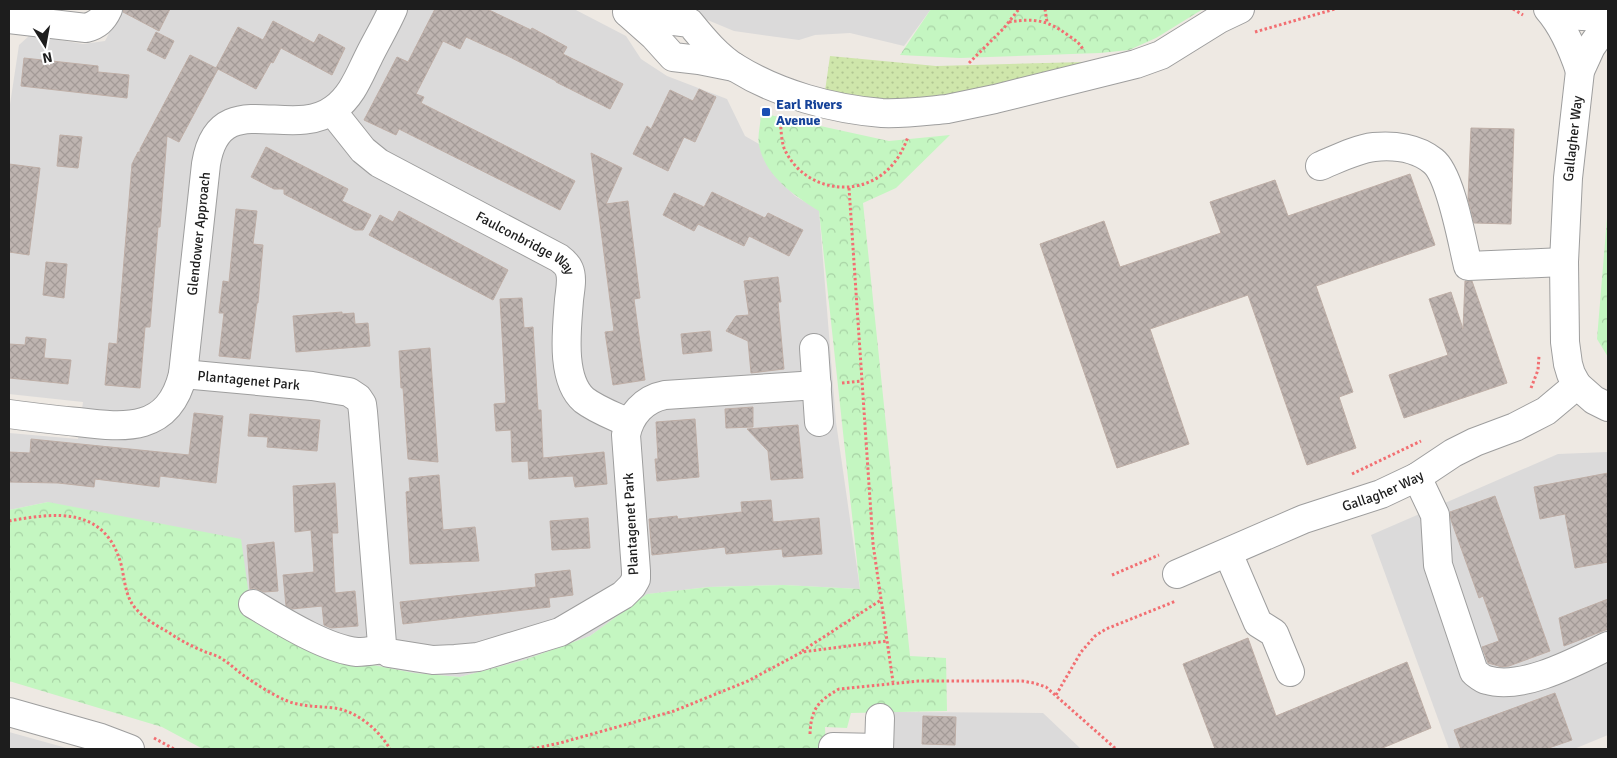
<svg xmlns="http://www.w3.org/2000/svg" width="1617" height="758" viewBox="0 0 1617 758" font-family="Signika,sans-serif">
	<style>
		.residential { fill: #dbdada }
		.grass { fill: url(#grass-dots) }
		.park { fill: url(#park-crowns) }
		.building { fill: url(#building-cross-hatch); stroke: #beaea6 }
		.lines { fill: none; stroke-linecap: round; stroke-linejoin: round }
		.minor-casing { stroke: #9e9e9e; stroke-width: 30 }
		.path { stroke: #f26f72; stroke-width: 3; stroke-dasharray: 2.5 2.5; stroke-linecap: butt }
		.minor { stroke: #fff; stroke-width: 28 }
		.transit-dot { fill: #1a4fb4; stroke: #fff; stroke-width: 2 }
		.labels { text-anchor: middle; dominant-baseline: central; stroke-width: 4; stroke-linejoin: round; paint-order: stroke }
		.transit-label { font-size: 14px; font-weight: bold; fill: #164399; stroke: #fff; text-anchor: start }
		.street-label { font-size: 14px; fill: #1d1d1d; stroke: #fff }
	</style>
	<defs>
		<pattern id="grass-dots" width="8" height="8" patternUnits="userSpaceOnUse" patternTransform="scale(1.25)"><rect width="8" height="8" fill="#cfe6ab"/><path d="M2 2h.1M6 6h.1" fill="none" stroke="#b1c593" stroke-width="1.8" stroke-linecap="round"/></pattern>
		<pattern id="park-crowns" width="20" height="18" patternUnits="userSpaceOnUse" patternTransform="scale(1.25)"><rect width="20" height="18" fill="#c4f6c1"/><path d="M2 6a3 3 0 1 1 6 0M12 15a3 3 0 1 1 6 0" fill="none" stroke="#a8d2a5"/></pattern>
		<pattern id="building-cross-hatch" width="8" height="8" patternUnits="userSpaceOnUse" patternTransform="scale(1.25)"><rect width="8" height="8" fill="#beb4b0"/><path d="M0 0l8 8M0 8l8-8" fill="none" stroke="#a39a97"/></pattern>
	</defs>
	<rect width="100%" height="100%" fill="#eee9e3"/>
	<!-- residential -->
	<g class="residential">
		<polygon points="122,9 574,9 626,36 641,59 667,76 727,99 745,136 759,144 769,168 795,196 819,210 836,422 860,589 784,585 709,587 648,594 590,636 524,660 460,677 414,673 332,657 48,502 9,510 9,433 78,439 83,402 9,394 9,111 19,45 30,35 83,44 105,41"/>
		<polygon points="681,9 931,9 904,46 850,33 815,35 799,40 734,31"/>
		<polygon points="1608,452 1608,735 1574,749 1449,749 1371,535 1558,454"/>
		<polygon points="880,710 902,712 1043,713 1081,749 886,749"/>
		<polygon points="9,732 70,749 9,749"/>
	</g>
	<!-- grass -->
	<polygon class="grass" points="830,56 936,66 1085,62 1084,65 994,88 916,100 870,99 825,91"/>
	<!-- park -->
	<g class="park">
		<polygon points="931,9 1203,9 1156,38 1129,50 1100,53 960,58 900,55"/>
		<path d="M761 113 889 141 950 135 896 188 863 203 910 656 946 658 947 711 851 713 847 728 825 727 826 749H203L162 727 9 681V510L48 502 241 539 252 617 332 657 414 673 460 677 524 660 590 636 647 594 709 587 784 585 860 589 819 211C794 195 765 176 759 145 757 136 761 123 761 113Z"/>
		<polygon points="1608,206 1608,357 1597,339"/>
	</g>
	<!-- building -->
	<g class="building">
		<polygon points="124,9 170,9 159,31 123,12"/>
		<polygon points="435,9 487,9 531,30 532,28 567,47 563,54 623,84 610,109 556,82 556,81 508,56 466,37 460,49 443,41 416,94 424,97 421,103 575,181 560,210 399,129 396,135 364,120 397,57 408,62"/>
		<polygon points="273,21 314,43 319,34 345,48 332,75 281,48 273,63 271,62 256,89 218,69 179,142 167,136 160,227 158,227 150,327 145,327 140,388 105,385 109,343 117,344 132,164 138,152 140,152 140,149 190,55 216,68 238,27 263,40"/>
		<polygon points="156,32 174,41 165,59 147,50"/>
		<polygon points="24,58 98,66 98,72 129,75 127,98 21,86"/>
		<polygon points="699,89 716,97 695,142 684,137 668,171 633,154 647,126 651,129 670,90 693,101"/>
		<polygon points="1471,128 1514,129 1511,224 1474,223 1468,199"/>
		<polygon points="60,135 82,137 78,168 57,166"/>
		<polygon points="266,147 348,189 342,201 371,215 363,230 355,230 284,194 284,189 274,189 251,177"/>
		<polygon points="591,153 622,168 606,204 628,201 640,298 634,299 645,380 613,385 605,332 614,331"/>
		<polygon points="9,164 40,168 29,255 9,252"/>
		<polygon points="1410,174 1435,245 1316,286 1353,392 1339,397 1356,448 1307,465 1248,295 1150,329 1189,444 1117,468 1040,244 1104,221 1120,267 1221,233 1210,202 1275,180 1288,216"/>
		<polygon points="712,192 765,218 768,213 803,230 789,256 749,236 744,246 698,224 694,231 663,215 674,193 704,207"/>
		<polygon points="236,209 257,211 253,244 263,245 258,303 257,303 250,359 219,356 224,313 219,313 223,281 229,282"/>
		<polygon points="399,211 508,270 493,300 369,235 380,215 393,222"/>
		<polygon points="46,262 67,264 64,298 43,295"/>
		<polygon points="778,277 781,302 778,302 784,369 751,373 748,341 726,331 736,316 749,315 744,281"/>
		<polygon points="1465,281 1472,281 1507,383 1404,418 1389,375 1448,355 1429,299 1451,292 1463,329"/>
		<polygon points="522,298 524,328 533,327 538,410 541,410 543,458 604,452 607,484 575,487 573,476 529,479 528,461 512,462 511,430 496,431 494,404 506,403 500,299"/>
		<polygon points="342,312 342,314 354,313 355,324 368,323 370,346 296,352 293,316"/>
		<polygon points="710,331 712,351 683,354 681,334"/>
		<polygon points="26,337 46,339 44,358 71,360 68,384 9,378 9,344 25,345"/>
		<polygon points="430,348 438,462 408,459 403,388 401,388 399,351"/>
		<polygon points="753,407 753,427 726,428 725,409"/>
		<polygon points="194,413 223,416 216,483 160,476 159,487 95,479 94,487 58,483 9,482 9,452 30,453 31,439 189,455"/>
		<polygon points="250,414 320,420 317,451 267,447 268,437 248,436"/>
		<polygon points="695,419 699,477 657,481 655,459 658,459 656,422"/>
		<polygon points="798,425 803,478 771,480 768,451 747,429"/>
		<polygon points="1608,473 1608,562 1575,568 1565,514 1540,519 1534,487"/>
		<polygon points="439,475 443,530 475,527 479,561 410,564 406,492 410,491 409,478"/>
		<polygon points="335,483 338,533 332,533 335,593 355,591 358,626 331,628 324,625 322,606 292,609 286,606 283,575 314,572 311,530 295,532 293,486"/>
		<polygon points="1495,496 1550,651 1509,666 1502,667 1488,663 1482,647 1499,641 1483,596 1479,598 1451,520 1450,512"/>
		<polygon points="771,500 773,522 819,518 822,554 783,557 782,549 726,554 725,547 652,555 649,519 677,516 678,519 742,512 741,502"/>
		<polygon points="588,518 590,548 552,550 550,521"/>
		<polygon points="274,542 278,591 264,592 254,588 250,589 247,545"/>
		<polygon points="570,570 573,595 549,598 550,607 403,624 400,602 536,587 535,574"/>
		<polygon points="1608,599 1608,629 1564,646 1559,618"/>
		<polygon points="1248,638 1276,716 1407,662 1431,728 1380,749 1215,749 1183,664"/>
		<polygon points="1555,693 1572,740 1546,749 1461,749 1454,730"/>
		<polygon points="923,716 956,717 955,745 922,744"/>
	</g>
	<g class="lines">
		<defs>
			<g id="minor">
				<path d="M1548 9C1563 26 1573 50 1580 71"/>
				<path d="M1553 9C1571 17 1589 18 1608 14"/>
				<path d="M627 12 658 19 690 23C703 39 718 57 736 68 778 94 832 109 882 113 903 114 925 111 947 109L995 99 1136 64 1161 55 1219 19 1240 9"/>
				<polyline points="628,13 654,36 673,57 699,60 734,67"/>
				<path d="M9 19 86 28C97 25 103 20 108 9"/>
				<path id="s1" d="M332 111 363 150 379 163 559 258C563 261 567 264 569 269 573 278 570 290 569 300 567 328 560 379 584 400 597 410 614 416 629 423"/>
				<path d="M1320 166C1337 159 1356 149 1374 147 1394 145 1417 148 1433 161 1451 175 1462 242 1468 266L1564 262"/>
				<polyline points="814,348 819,422"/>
				<path id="s2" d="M183 374 312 386 349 392 358 398 362 404 363 412 382 644 384 649 389 653 433 660 455 659 478 657 560 632 623 595 632 586 636 579V571L626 435C630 415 644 399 665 395L817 385"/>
				<path id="s3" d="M1577 385 1571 374 1568 364 1565 342 1564 262 1568 178 1580 71 1591 47 1608 23"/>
				<path id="s4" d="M9 414C32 417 55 420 78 422 126 428 169 432 183 374L206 164C219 84 290 142 334 109 352 96 359 76 369 56 377 40 386 25 393 9"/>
				<path d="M1417 477 1435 515 1438 565 1474 672C1478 675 1482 679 1487 680 1522 691 1577 661 1608 646"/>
				<polyline points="1228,553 1258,623 1274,633 1290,672"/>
				<path id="s5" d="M1177 574 1304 519 1381 494 1417 477 1453 453 1475 442 1515 427 1546 411 1577 385 1594 400 1608 407"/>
				<path d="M253 604C280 620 326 649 357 652 366 652 376 650 384 649"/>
				<polyline points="9,712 101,738 130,749"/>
				<polyline points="833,747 879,748"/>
				<polyline points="879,749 880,718"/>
			</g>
		</defs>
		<!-- minor casing -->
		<use href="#minor" class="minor-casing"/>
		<!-- path -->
		<g class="path">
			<polyline points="1045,9 1047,22"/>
			<polyline points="1513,9 1523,15"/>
			<path d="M1009 22C1035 18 1048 20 1069 36 1075 40 1081 44 1083 50"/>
			<polyline points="1255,32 1335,9"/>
			<polyline points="969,63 1004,28 1019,9"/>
			<path d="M780 117C781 127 781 139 784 148 803 192 863 201 893 164 900 156 904 147 908 137"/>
			<polyline points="849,188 873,544 893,682"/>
			<polyline points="842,383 862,381"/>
			<polyline points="1531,388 1538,370 1539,356"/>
			<polyline points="1352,474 1421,441"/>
			<path d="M9 521C57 512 105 507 121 564 125 580 125 598 137 610 145 619 157 626 168 632 178 639 189 645 201 650 207 653 213 654 219 657 228 662 235 669 243 675 256 684 271 694 285 700 301 707 317 706 334 708 357 711 379 730 390 749"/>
			<polyline points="1112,575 1159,555"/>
			<polyline points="802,651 881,600"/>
			<polyline points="1056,695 1081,652 1095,636 1106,629 1176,601"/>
			<path d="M810 734C811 709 818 701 839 689L918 681H1022L1034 683 1046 687 1116 749"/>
			<polyline points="154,738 174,749"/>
			<polyline points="532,749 560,743 674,711 748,681 802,652 887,641"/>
		</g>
		<!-- minor -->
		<use href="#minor" class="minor"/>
	</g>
	<!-- markers -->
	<rect class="transit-dot" x="761" y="107" width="10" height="10" rx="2.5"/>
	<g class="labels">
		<!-- transit labels -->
		<g class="transit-label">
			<text x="776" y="104">Earl Rivers<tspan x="776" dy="16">Avenue</tspan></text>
		</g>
		<!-- street labels -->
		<g class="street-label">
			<text stroke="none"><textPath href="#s3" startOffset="249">Gallagher Way</textPath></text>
			<text stroke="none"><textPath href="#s4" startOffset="342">Glendower Approach</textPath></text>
			<text stroke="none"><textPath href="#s1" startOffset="238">Faulconbridge Way</textPath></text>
			<text stroke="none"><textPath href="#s2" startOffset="66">Plantagenet Park</textPath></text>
			<text stroke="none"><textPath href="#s5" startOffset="222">Gallagher Way</textPath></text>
			<text transform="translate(631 524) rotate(-93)">Plantagenet Park</text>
		</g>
	</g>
	<!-- border -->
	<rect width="1617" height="758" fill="none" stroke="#1d1d1d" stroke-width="20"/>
	<!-- north arrow -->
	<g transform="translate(45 45) rotate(169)" stroke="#ffffff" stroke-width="4" paint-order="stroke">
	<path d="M0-4L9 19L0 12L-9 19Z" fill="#1d1d1d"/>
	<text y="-8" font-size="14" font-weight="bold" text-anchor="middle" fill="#1d1d1d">N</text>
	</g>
</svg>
